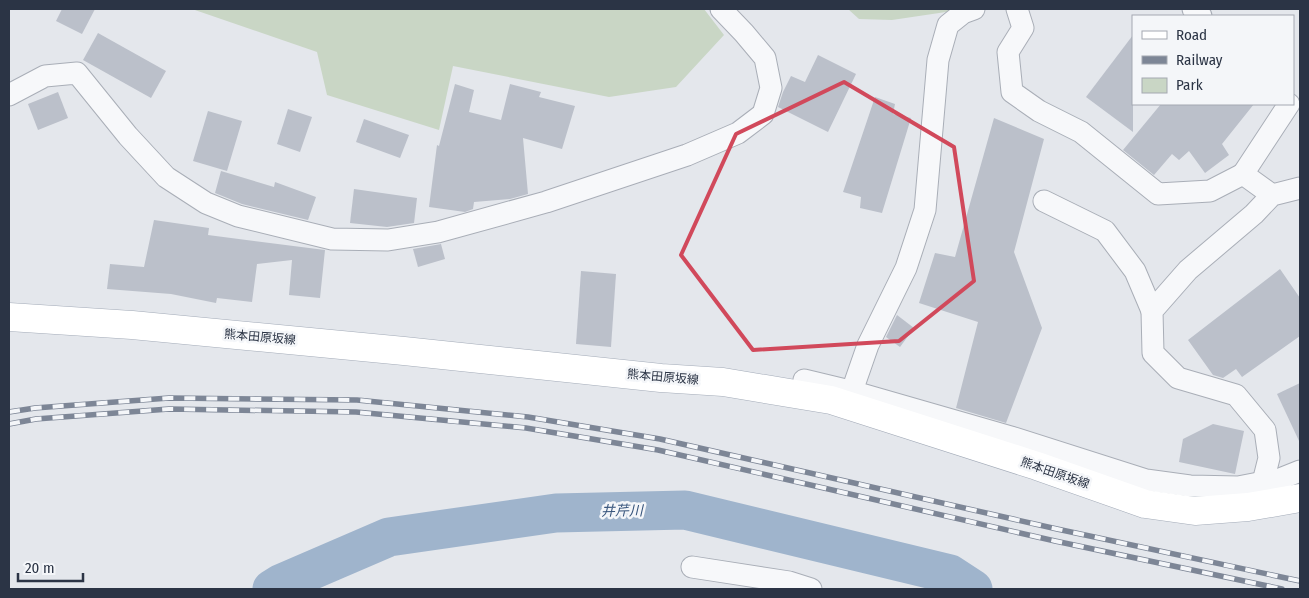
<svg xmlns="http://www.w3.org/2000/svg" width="1309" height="598" viewBox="0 0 1309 598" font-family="'Fira Sans Condensed','Noto Sans JP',sans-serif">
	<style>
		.green { fill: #c9d6c5 }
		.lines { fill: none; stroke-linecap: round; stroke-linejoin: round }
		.river { stroke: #9fb4cc; stroke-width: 39 }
		.building { fill: #bbc0ca }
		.minor-casing { stroke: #a9aeb7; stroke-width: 23 }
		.primary-casing { stroke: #a3abb8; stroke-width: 29 }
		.minor { stroke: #f7f8fa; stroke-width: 21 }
		.primary { stroke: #fff; stroke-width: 28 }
		.rail-casing { stroke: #7d8696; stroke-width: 5.5 }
		.rail { stroke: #f4f6f9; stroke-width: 4; stroke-dasharray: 11; stroke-linecap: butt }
		.marked { fill: none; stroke: #d1495b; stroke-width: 4; stroke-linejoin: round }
		.labels { text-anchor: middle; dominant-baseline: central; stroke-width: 5; stroke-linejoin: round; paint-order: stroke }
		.street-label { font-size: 12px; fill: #2b3445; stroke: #f4f6f9 }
		.water-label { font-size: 14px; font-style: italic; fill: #34527a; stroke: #f4f6f9 }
	</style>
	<rect width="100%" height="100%" fill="#e4e7ec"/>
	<!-- green -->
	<g class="green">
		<polygon points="192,9 704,9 724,35 676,87 609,97 453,66 439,130 327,95 317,52"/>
		<polygon points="848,9 966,9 892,20 859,19"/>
	</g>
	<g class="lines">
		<!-- river -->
		<polyline class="river" points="272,589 280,584 389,537 556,513 685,510 950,574 973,589"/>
	</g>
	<!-- building -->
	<g class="building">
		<polygon points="62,9 95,9 82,34 56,21"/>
		<polygon points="98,33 166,71 151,98 83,60"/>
		<polygon points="1133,35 1133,132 1086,97"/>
		<polygon points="818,55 856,74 828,132 778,107 783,92 791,76 805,82"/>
		<polygon points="455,84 474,90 469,112 501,120 510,84 541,92 539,97 575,106 562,149 523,138 528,194 510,199 474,202 473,209 465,212 429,207 437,145 439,146"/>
		<polygon points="58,92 68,118 38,130 28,104"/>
		<polygon points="875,97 895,104 893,114 911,118 882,213 860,208 861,197 843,192"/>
		<polygon points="1161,104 1254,104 1222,144 1229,155 1205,173 1189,151 1179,160 1172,154 1154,175 1123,150"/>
		<polygon points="288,109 312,117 300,152 277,144"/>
		<polygon points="208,111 242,121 227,171 193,161"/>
		<polygon points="994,118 1044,139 1014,252 1042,328 1006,423 956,408 978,322 919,303 935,253 955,257"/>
		<polygon points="364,119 409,135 400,158 356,142"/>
		<polygon points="221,171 274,187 275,182 316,197 308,220 242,204 215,193"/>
		<polygon points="354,189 417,198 414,223 387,227 350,223"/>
		<polygon points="154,220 209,228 208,235 325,250 320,298 289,295 292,260 257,264 252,302 217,298 216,303 171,294 107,289 110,264 144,267"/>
		<polygon points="441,244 445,259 418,267 413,249"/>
		<polygon points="1280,269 1300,298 1300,336 1242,377 1236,369 1223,378 1213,375 1188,340"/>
		<polygon points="581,271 616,274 611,347 576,344"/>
		<polygon points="897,315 914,328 900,347 886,337"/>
		<polygon points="1300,383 1300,443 1277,394"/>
		<polygon points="1213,424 1244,431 1235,474 1179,462 1183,439"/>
	</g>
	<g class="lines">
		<defs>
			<g id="minor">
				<polyline points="1017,9 1023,28 1008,52 1012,92 1039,111 1081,132 1158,194 1210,191 1243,174"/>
				<polyline points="1193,9 1201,16"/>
				<polyline points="9,95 45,76 77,73 128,136 166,177 206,203 238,216 332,239 388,240 438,232 546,202 687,155 738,133 763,114 771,88 765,58 744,33 721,9"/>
				<polyline points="1272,195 1243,174 1289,104"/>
				<polyline points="1044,201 1105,231 1135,271 1152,311"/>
				<polyline points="804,380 858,393 1011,437 1146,480 1190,486 1238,487 1280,479 1300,471"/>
				<polyline points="852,391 868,345 906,268 925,210 938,60 948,25 963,13 974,9"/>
				<polyline points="1263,482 1269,458 1265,430 1236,395 1178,378 1153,353 1152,311 1188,270 1254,214 1272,195 1300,188"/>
				<polyline points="692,567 789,582 811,589"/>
			</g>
			<polyline id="primary" points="9,317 132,325 404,351 661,378 723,382 831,400 1037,466 1145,504 1195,511 1248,507 1300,498"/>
		</defs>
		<!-- minor casing -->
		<use href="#minor" class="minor-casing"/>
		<!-- primary casing -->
		<use href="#primary" class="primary-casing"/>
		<!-- minor -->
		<use href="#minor" class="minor"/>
		<!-- primary -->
		<use href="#primary" class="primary"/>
		<defs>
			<g id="rail">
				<polyline points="9,412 35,408 169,398 357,400 528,417 660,439 1057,529 1300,581"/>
				<polyline points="9,424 36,419 169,409 356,412 526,428 658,450 1055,541 1282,589"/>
			</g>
		</defs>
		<!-- rail casing -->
		<use href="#rail" class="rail-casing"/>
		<!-- rail -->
		<use href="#rail" class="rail"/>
	</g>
	<!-- marked area -->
	<path class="marked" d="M844 82 954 147 974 281 899 341 753 350 681 255 736 134Z"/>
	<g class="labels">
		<!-- street labels -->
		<g class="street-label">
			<text transform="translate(260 337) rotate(5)">熊本田原坂線</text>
			<text transform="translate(663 377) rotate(5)">熊本田原坂線</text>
			<text transform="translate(1055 473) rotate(19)">熊本田原坂線</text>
		</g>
		<!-- water labels -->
		<g class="water-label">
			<text transform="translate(622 511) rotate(-1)">井芹川</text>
		</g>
	</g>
	<!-- border -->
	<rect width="1309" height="598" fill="none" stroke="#2b3445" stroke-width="20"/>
	<!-- legend -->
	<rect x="1132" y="15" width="162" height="90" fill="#f4f6f9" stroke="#a4a8b1"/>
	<rect x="1142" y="31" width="25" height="8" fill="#ffffff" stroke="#a4a8b1"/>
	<text x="1176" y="40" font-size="15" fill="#2b3445">Road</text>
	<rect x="1142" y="56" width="25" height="8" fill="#7d8696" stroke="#a4a8b1"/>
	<text x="1176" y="65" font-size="15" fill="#2b3445">Railway</text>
	<rect x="1142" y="78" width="25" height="15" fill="#c9d6c5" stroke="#a4a8b1"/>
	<text x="1176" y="90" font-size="15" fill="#2b3445">Park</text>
	<!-- scale -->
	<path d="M18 573v8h65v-8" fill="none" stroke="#2b3445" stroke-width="2.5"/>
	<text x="25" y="573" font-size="15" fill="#2b3445" stroke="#f4f6f9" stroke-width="4" paint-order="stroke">20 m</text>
</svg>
